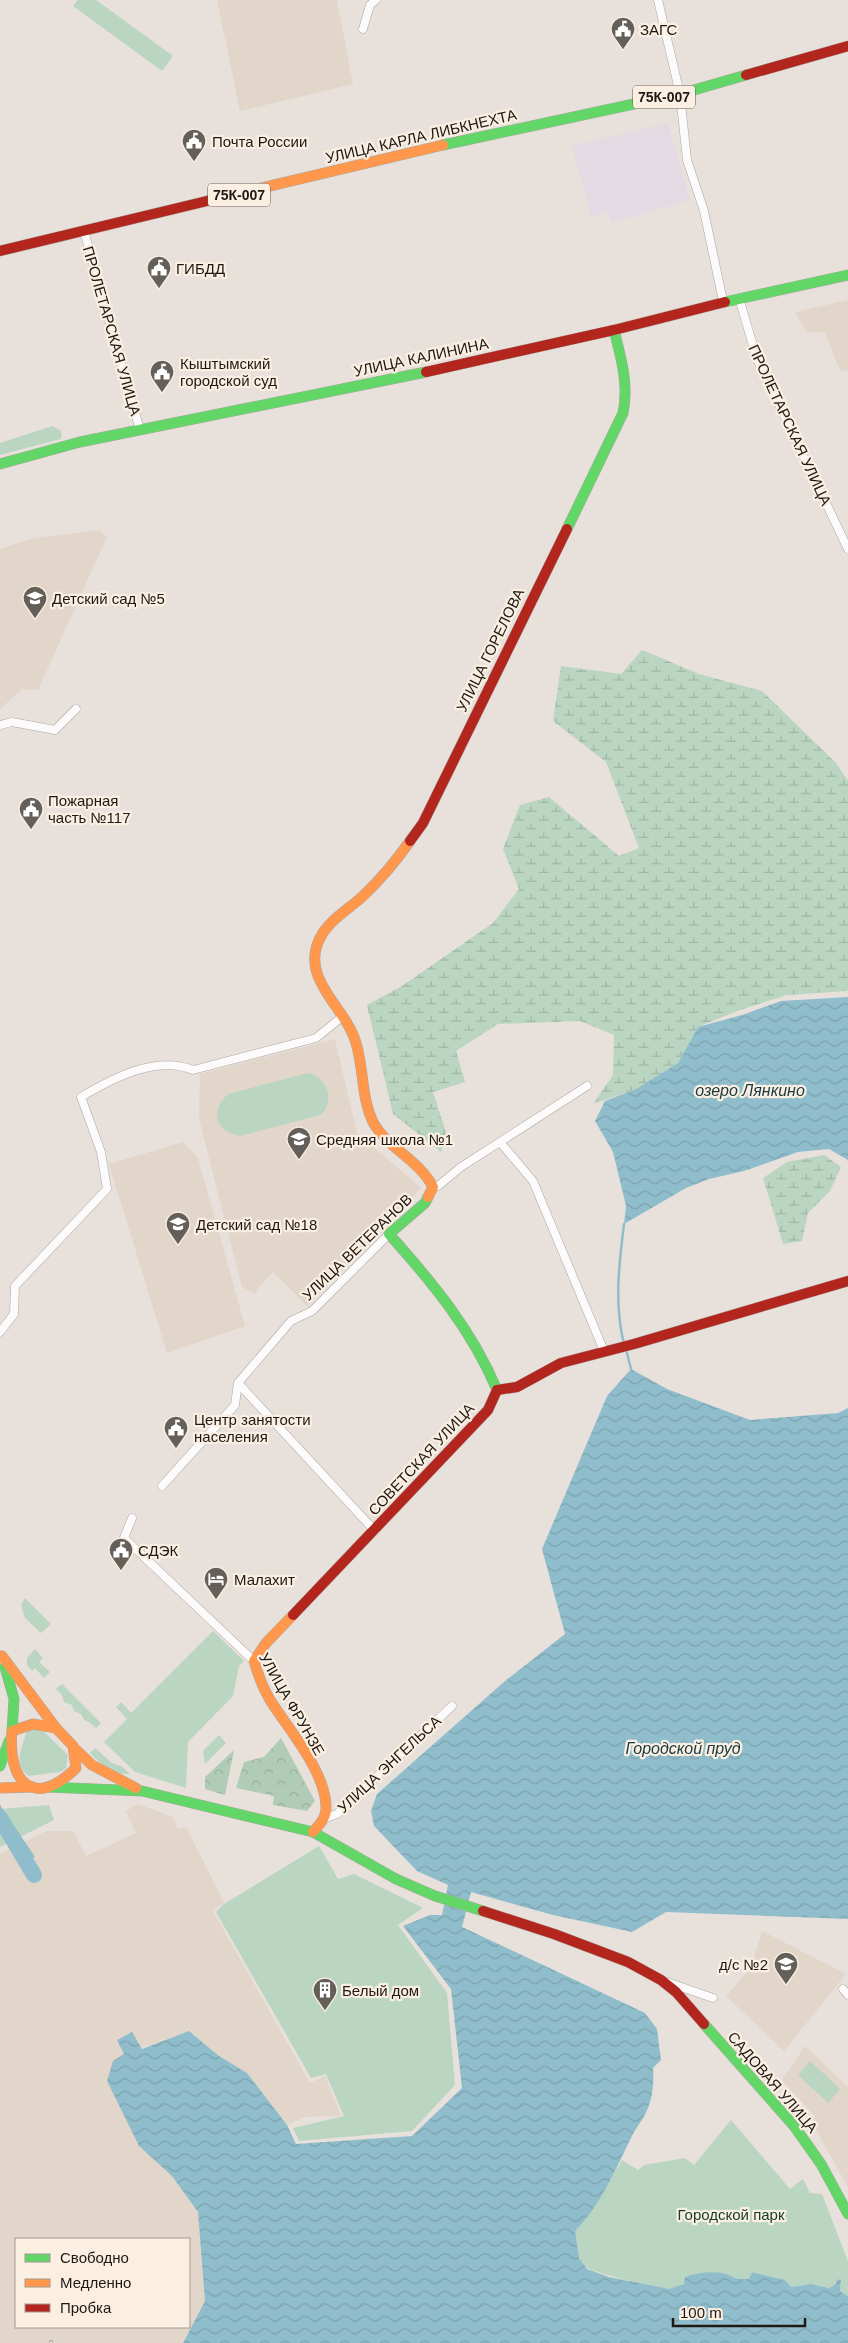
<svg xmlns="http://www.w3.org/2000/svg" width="848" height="2343" viewBox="0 0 848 2343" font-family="Arial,sans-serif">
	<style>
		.commercial { fill: #e3dae3 }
		.built { fill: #e2d5c9; fill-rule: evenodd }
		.green { fill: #bad5c1 }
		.forest { fill: url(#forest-crowns) }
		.wetland { fill: url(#wetland-marsh) }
		.water { fill: url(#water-waves) }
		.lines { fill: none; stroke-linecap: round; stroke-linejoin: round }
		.stream { stroke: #90bdcc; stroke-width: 2.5 }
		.river { stroke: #90bdcc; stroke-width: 16 }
		.street-casing { stroke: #aca7a2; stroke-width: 9 }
		.fast-casing { stroke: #aca7a2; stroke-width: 11 }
		.slow-casing { stroke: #aca7a2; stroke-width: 11 }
		.jam-casing { stroke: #aca7a2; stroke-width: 11 }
		.street { stroke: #fcfafa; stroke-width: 8 }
		.fast { stroke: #63d668; stroke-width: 10 }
		.slow { stroke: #ff974d; stroke-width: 10 }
		.jam { stroke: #b3261e; stroke-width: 10 }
		.rail-casing { stroke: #b6b4b2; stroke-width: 4.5 }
		.rail { stroke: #fbefe2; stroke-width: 2.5; stroke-dasharray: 8; stroke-linecap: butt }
		.labels { text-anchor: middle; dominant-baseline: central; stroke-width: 4.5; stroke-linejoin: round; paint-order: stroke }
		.shield { fill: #fbefe2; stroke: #605952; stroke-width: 1 }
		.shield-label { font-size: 14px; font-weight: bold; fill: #1e1915 }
		.poi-label { font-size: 15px; fill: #1e1915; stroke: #fbefe2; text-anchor: start }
		.street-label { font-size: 15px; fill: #1e1915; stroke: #fbefe2 }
		.park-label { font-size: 15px; fill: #103e28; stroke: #fbefe2 }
		.water-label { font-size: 16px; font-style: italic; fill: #193a44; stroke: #fbefe2 }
	</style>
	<defs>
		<pattern id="forest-crowns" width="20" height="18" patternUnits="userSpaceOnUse" patternTransform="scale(1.25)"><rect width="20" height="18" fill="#b0ccb7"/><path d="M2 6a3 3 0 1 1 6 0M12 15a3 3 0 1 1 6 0" fill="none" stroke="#97af9c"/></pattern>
		<pattern id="wetland-marsh" width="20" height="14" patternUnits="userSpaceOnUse" patternTransform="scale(1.25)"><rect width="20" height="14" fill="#bad5c1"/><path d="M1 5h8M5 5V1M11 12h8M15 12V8" fill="none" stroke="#9fb6a5"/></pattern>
		<pattern id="water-waves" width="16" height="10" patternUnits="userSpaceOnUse" patternTransform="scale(1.25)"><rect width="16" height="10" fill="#90bdcc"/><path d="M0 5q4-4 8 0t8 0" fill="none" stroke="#7ca2ae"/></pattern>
	</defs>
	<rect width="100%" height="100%" fill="#e8e1db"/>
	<!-- commercial -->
	<polygon class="commercial" points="668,123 690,200 611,223 607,212 591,217 572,146"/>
	<!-- built -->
	<g class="built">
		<polygon points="217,0 337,0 353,84 240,111"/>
		<polygon points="848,300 848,370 840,371 825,333 806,331 795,312"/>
		<polygon points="99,530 107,537 38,690 22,689 0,709 0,549 30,539"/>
		<polygon points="335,1039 357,1133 421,1188 307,1306 273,1272 254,1293 242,1287 199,1119 200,1074"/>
		<polygon points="183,1142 198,1158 245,1326 167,1353 109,1164"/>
		<path d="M138 1804 173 1817 178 1829 186 1827 224 1902 213 1911 310 2083 325 2076 341 2116 305 2117 287 2125 247 2073 219 2056 189 2031 124 2054 107 2081 139 2146 172 2176 198 2212 205 2301 183 2343H0V1854L46 1831H73L86 1856 136 1833 126 1811ZM16 2239H189V2327H16Z"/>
		<polygon points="762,1931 846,1974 784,2051 726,1996 751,1968"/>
		<polygon points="805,2046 848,2087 848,2187 812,2123 815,2116 782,2080"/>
	</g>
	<!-- green -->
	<g class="green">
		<polygon points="78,0 96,0 173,56 162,71 73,6"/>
		<polygon points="52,426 60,430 62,436 60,439 0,455 0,443"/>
		<path d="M308 1073C327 1076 336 1102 320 1115L240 1136C215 1132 210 1111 228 1094Z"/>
		<polygon points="25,1598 51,1624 41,1633 25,1618 21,1605"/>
		<polygon points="213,1631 244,1661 239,1666 233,1696 188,1742 186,1788 135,1772 104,1742 127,1719 116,1707 121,1702 131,1713"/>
		<polygon points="35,1649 43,1658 39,1662 50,1672 44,1678 35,1668 32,1671 27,1665 27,1658"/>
		<polygon points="62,1684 101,1723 96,1728 89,1722 84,1720 81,1714 74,1711 72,1705 64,1702 62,1695 56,1689"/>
		<path d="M31 1728H40L68 1755 66 1768 60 1772 29 1776C12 1765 22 1747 27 1731Z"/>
		<polygon points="219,1735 226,1743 205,1764 203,1751"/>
		<path d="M95 1748 112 1763 123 1767 130 1774C112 1775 102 1765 90 1753Z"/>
		<polygon points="49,1805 54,1820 0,1847 0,1809"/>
		<polygon points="319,1846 338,1879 354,1874 423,1908 398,1925 447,1993 455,2085 412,2131 299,2141 293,2128 344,2116 326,2074 311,2078 216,1912 224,1904"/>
		<polygon points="810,2061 840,2089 828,2103 798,2075"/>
		<path d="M731 2120 790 2189 803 2179 810 2193 822 2194 848 2261V2296L840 2291 841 2280 837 2279 836 2284 829 2288 811 2284 791 2287 785 2280 752 2272 749 2279 736 2280 723 2273 694 2274C687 2281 679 2290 668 2289 660 2289 590 2272 586 2267 576 2258 575 2245 575 2231L595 2204 622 2160 638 2170 644 2165 685 2158 694 2165Z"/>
	</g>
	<!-- forest -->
	<g class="forest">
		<polygon points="281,1738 315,1801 307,1811 273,1805 274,1796 236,1788 244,1762 264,1757"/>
		<polygon points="234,1750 225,1795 205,1789 205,1777"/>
	</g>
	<!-- wetland -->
	<g class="wetland">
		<polygon points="642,650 699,674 762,691 836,763 848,781 848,991 787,995 737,1011 698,1027 678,1063 636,1089 593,1104 613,1075 614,1035 580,1021 498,1024 456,1051 465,1082 433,1092 447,1135 441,1152 393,1114 367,1005 402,986 493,923 519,889 503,849 520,805 549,797 619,856 639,848 606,762 553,721 561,666 621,674"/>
		<polygon points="824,1155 841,1167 830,1191 808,1213 802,1241 783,1244 763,1178 787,1162"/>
	</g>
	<!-- water -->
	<g class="water">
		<polygon points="848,997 848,1160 829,1149 798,1152 744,1171 709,1179 686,1188 624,1224 626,1206 613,1152 595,1121 605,1101 636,1089 678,1063 698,1027 742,1015 781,1001"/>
		<path d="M631 1369 667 1389 750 1420 838 1413 848 1408V1919L666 1912 632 1932 553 1915 471 1892 462 1927 645 2013 657 2029 661 2060 653 2068C654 2082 653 2097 647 2110 644 2119 636 2127 632 2136 616 2168 601 2205 575 2231L579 2258 587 2269 609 2277 669 2289 684 2284 685 2277C696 2273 710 2271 722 2273 734 2276 732 2280 749 2279L752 2272 785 2280 791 2287 811 2284 829 2288 836 2284 837 2279 841 2280 840 2291 848 2296V2343H183L205 2301 198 2212 172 2176 139 2146 107 2081 113 2061 124 2054 117 2040 132 2032 142 2049 189 2031 219 2056 247 2073 287 2125 296 2144 412 2136 462 2088 451 1989 403 1926 430 1915H442L448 1885 417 1871 374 1826 371 1811 377 1794 505 1681 565 1634 542 1549 607 1396Z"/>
		<polygon points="0,1805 35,1857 22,1862 0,1825"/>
	</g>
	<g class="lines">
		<!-- stream -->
		<g class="stream">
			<path d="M624 1344C614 1304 619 1264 624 1224"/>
			<polyline points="626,1349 631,1369"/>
		</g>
		<!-- river -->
		<polyline class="river" points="0,1818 34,1875"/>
		<defs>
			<g id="street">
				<polyline points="658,0 680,94 687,160 704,211 723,301"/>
				<polyline points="363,29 370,5 376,0"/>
				<polyline points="84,231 140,430"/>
				<polyline points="739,298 757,359 848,549"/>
				<polyline points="0,725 12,722 55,730 76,709"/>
				<polyline points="500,1142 533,1181 604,1351"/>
				<polyline points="433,1187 438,1186 461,1167 587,1086"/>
				<path d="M0 1332 14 1314 15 1286 107 1189 101 1152 81 1097C113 1078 156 1055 193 1070L316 1038 342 1017"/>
				<polyline points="238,1383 375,1531"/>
				<polyline points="162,1486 235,1405 238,1383 291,1321 312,1311 389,1234"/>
				<polyline points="132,1518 124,1538 254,1661"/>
				<polyline points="323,1819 337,1814 452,1706"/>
				<polyline points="667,1982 713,1998"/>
				<polyline points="843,1989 848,1995"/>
			</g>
			<g id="fast">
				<polyline points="443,145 680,94 746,75"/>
				<polyline points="725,302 848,275"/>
				<polyline points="0,464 80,442 426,372"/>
				<path d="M567 529 623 413C629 384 621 358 614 330"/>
				<path d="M428 1197 425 1203 389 1234C432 1282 472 1330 497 1390"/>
				<polyline points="5,1667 14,1699 12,1731"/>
				<polyline points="0,1766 9,1741"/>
				<polyline points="48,1787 142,1791 313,1832 396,1879 435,1896 483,1911"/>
				<polyline points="704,2024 794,2126 821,2164 848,2214"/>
			</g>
			<g id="slow">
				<polyline points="236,194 443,145"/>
				<path d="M410 841C396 861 381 879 363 896 349 909 329 920 320 938 299 979 346 1007 356 1043 364 1069 361 1099 374 1124 389 1149 419 1160 433 1187L428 1197"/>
				<path d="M293 1615 266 1643 254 1661C258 1675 263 1688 270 1700 289 1730 327 1773 326 1809 326 1818 319 1825 313 1832"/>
				<path d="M2 1656 56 1728 73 1746 76 1768C34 1810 7 1782 12 1731L33 1724 56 1728"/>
				<polyline points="74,1748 92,1765 136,1788"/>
				<polyline points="0,1788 32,1787"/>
			</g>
			<g id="jam">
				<polyline points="746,75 848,46"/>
				<polyline points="0,251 236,194"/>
				<polyline points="426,372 614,330 725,302"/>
				<polyline points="410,841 423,823 567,529"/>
				<polyline points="497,1390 517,1387 561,1363 634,1344 848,1281"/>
				<polyline points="293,1615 488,1410 497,1390"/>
				<polyline points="483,1911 554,1934 628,1962 661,1980 676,1992 704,2024"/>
			</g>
		</defs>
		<!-- street casing -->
		<use href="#street" class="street-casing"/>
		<!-- fast casing -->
		<use href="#fast" class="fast-casing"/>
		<!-- slow casing -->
		<use href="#slow" class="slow-casing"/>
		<!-- jam casing -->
		<use href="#jam" class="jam-casing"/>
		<!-- street -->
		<use href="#street" class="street"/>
		<!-- fast -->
		<use href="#fast" class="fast"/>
		<!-- slow -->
		<use href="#slow" class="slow"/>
		<!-- jam -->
		<use href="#jam" class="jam"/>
		<defs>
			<polyline id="rail" points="51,2343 51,2342"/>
		</defs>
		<!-- rail casing -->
		<use href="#rail" class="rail-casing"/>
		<!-- rail -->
		<use href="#rail" class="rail"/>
	</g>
	<!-- icons -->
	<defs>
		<symbol id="civic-pin" viewBox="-11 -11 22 30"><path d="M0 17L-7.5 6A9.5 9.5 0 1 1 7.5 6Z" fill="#655f5a" stroke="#fbefe2"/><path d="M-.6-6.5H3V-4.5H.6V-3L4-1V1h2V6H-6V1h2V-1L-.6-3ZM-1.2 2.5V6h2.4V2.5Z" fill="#fff"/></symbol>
		<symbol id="school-pin" viewBox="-11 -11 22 30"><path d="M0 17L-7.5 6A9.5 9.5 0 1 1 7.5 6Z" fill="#655f5a" stroke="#fbefe2"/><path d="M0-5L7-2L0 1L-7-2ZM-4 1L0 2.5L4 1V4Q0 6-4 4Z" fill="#fff"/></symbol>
		<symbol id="hotel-pin" viewBox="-11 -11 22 30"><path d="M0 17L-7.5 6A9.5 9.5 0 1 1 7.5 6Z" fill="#655f5a" stroke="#fbefe2"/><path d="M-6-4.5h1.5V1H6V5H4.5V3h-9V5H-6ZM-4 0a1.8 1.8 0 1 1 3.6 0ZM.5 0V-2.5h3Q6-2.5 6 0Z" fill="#fff"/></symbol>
		<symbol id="building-pin" viewBox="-11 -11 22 30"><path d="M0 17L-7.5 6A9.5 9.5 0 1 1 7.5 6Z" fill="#655f5a" stroke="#fbefe2"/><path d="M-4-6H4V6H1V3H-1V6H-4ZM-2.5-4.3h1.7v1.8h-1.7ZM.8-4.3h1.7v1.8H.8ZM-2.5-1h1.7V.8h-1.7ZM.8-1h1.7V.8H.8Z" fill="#fff"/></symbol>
	</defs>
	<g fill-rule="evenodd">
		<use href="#civic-pin" x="609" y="15" width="28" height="38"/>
		<use href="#civic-pin" x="180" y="127" width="28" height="38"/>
		<use href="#civic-pin" x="145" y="254" width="28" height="38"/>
		<use href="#civic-pin" x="148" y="358" width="28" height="38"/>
		<use href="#school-pin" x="21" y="584" width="28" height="38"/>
		<use href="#civic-pin" x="17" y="795" width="28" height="38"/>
		<use href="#school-pin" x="285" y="1125" width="28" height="38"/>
		<use href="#school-pin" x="164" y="1210" width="28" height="38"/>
		<use href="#civic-pin" x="162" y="1414" width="28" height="38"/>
		<use href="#civic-pin" x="107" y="1536" width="28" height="38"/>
		<use href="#hotel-pin" x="202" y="1565" width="28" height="38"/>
		<use href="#school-pin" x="772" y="1950" width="28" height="38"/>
		<use href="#building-pin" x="311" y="1976" width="28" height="38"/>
	</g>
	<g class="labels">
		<!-- shield labels -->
		<g class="shield">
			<rect x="633" y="85.5" width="62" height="23" rx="4"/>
			<rect x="208" y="183.5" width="62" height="23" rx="4"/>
		</g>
		<g class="shield-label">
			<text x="664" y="97">75К-007</text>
			<text x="239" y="195">75К-007</text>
		</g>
		<!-- poi labels -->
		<g class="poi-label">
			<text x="640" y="29">ЗАГС</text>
			<text x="212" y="141">Почта России</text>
			<text x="176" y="268">ГИБДД</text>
			<text x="180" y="363">Кыштымский<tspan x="180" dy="17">городской суд</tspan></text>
			<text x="52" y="598">Детский сад №5</text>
			<text x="48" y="800">Пожарная<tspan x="48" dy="17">часть №117</tspan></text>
			<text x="316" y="1139">Средняя школа №1</text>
			<text x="196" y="1224">Детский сад №18</text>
			<text x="194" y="1419">Центр занятости<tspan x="194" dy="17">населения</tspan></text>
			<text x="138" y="1550">СДЭК</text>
			<text x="234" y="1579">Малахит</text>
			<text x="768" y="1964" text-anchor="end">д/с №2</text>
			<text x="342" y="1990">Белый дом</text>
		</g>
		<!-- street labels -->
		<g class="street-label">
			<text transform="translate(421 136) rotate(-13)">УЛИЦА КАРЛА ЛИБКНЕХТА</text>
			<text transform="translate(112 331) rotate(74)">ПРОЛЕТАРСКАЯ УЛИЦА</text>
			<text transform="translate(421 357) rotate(-12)">УЛИЦА КАЛИНИНА</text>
			<text transform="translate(790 425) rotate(65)">ПРОЛЕТАРСКАЯ УЛИЦА</text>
			<text transform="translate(490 650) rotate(-64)">УЛИЦА ГОРЕЛОВА</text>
			<text transform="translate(357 1247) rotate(-44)">УЛИЦА ВЕТЕРАНОВ</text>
			<text transform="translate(421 1459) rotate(-47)">СОВЕТСКАЯ УЛИЦА</text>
			<text transform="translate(292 1704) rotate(60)">УЛИЦА ФРУНЗЕ</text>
			<text transform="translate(389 1764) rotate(-43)">УЛИЦА ЭНГЕЛЬСА</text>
			<text transform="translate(773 2082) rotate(49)">САДОВАЯ УЛИЦА</text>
		</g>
		<!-- park labels -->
		<g class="park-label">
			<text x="731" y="2214">Городской парк</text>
		</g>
		<!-- water labels -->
		<g class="water-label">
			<text x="750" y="1090">озеро Лянкино</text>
			<text x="683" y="1748">Городской пруд</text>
		</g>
	</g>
	<!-- legend -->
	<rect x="15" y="2238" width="175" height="90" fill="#fbefe2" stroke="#a39990"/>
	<rect x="25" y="2254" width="25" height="8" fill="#63d668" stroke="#a39990"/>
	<text x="60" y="2263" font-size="15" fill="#1e1915">Свободно</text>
	<rect x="25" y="2279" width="25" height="8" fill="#ff974d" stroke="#a39990"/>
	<text x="60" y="2288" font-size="15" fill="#1e1915">Медленно</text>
	<rect x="25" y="2304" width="25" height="8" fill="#b3261e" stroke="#a39990"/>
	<text x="60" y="2313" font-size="15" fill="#1e1915">Пробка</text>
	<!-- scale -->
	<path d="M673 2318v8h132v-8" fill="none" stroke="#1e1915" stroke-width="2.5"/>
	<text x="680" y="2318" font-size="15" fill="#1e1915" stroke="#fbefe2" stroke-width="4" paint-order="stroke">100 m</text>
</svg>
